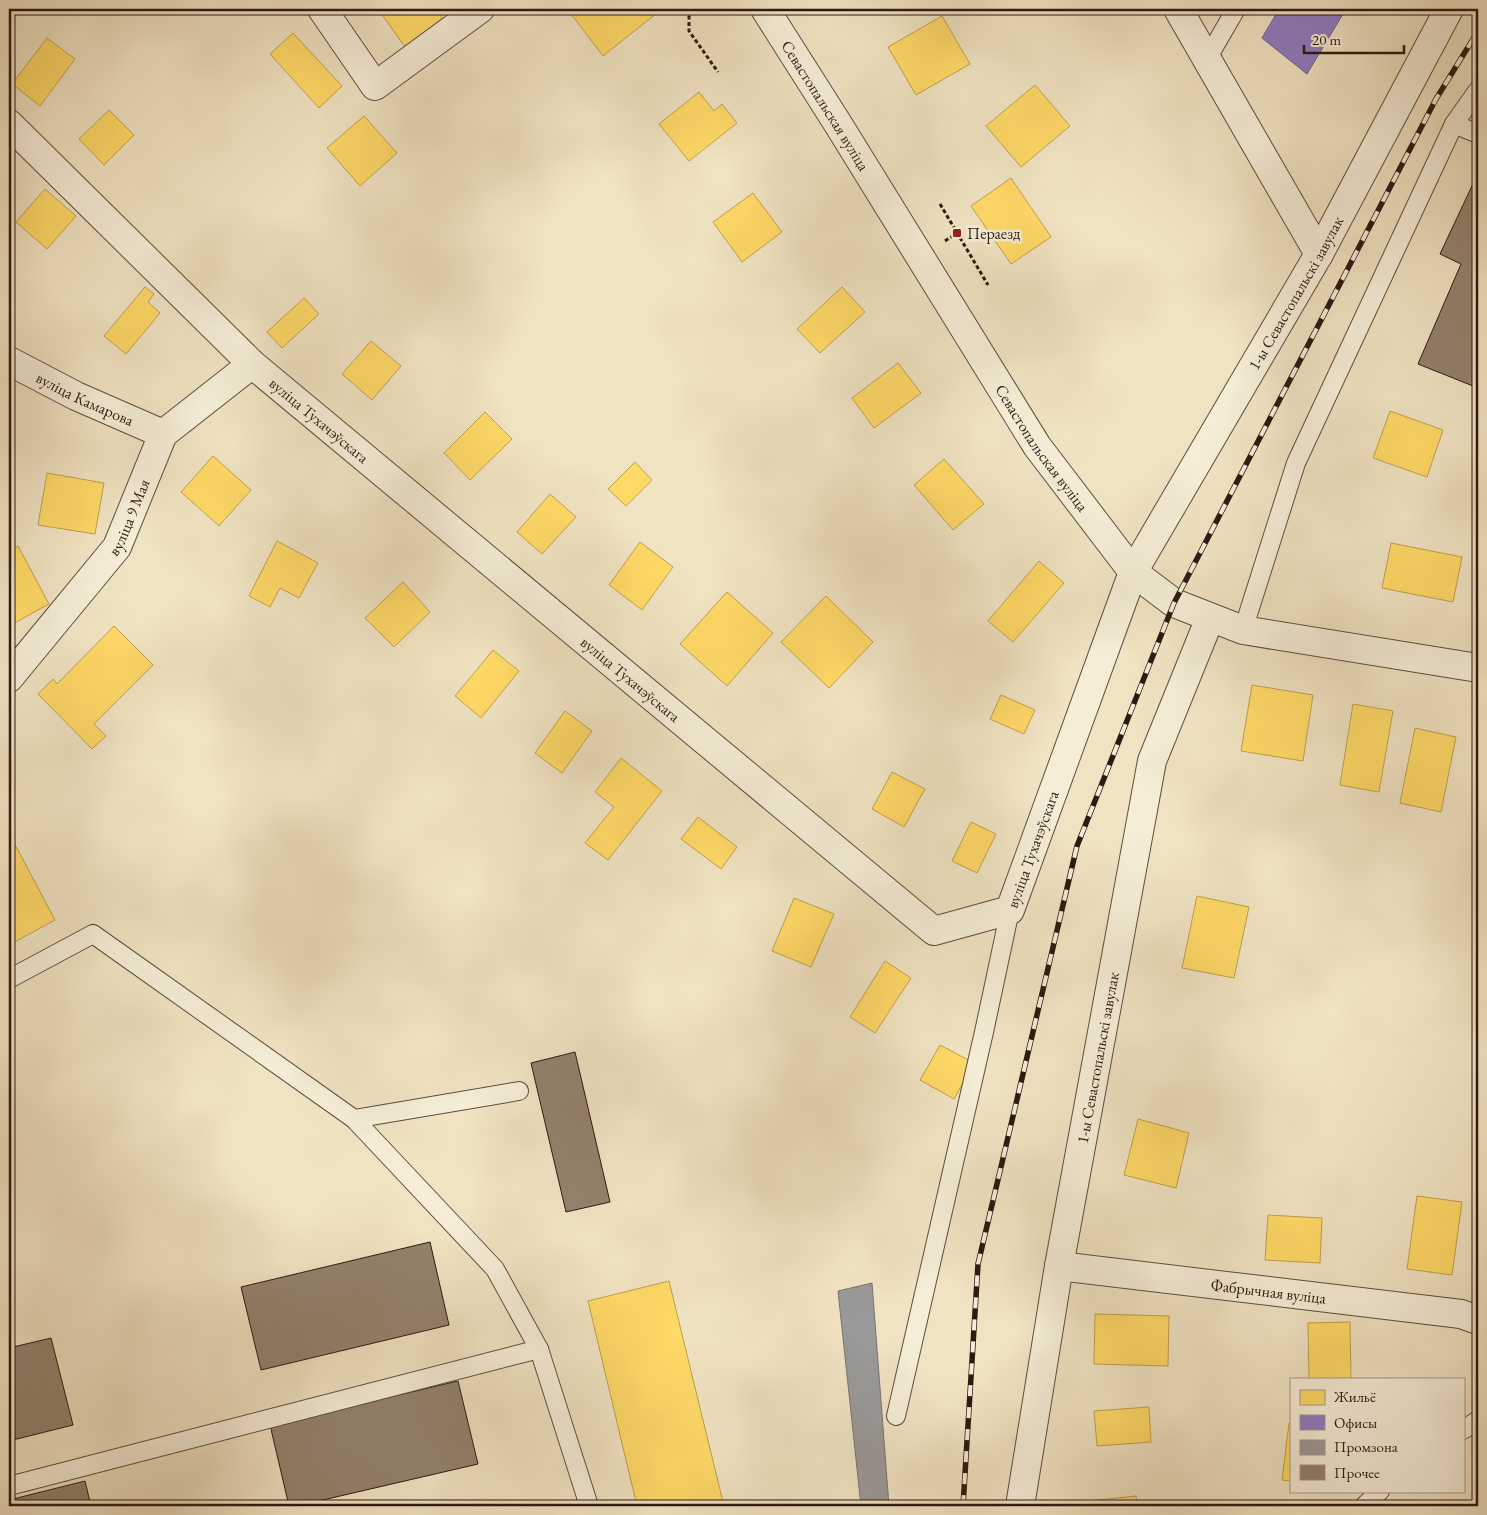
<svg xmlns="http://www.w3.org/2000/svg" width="1487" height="1515" viewBox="0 0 1487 1515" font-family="'EB Garamond',serif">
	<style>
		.homes { fill: #ffd966; stroke: #c09f4c }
		.offices { fill: #8e7cc3; stroke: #715e8e }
		.industry { fill: #999; stroke: #787370 }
		.building { fill: #92826d; stroke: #2c1911 }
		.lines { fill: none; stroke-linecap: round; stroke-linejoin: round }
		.service-casing { stroke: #5d4c3d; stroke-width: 20 }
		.minor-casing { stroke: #5d4c3d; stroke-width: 30 }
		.tertiary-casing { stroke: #5d4c3d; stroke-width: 30 }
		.path { stroke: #2c1911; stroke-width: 3; stroke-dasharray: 4 2.5; stroke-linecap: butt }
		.service { stroke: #f5edd7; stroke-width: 18 }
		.minor { stroke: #f5edd7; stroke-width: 28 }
		.tertiary { stroke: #f5edd7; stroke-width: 28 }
		.rail-casing { stroke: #2c1911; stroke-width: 5.5 }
		.rail { stroke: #f5edd7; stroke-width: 4; stroke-dasharray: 11; stroke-linecap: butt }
		.poi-dot { fill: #8f2418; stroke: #f5edd7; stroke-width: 2 }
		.labels { text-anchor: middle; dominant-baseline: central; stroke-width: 5; stroke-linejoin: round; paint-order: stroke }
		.street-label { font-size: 16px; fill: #2c1911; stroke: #f5edd7 }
		.poi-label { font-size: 16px; fill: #2c1911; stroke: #f5edd7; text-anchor: start }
	</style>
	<rect width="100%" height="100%" fill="#f0e3c2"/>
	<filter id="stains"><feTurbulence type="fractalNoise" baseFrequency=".004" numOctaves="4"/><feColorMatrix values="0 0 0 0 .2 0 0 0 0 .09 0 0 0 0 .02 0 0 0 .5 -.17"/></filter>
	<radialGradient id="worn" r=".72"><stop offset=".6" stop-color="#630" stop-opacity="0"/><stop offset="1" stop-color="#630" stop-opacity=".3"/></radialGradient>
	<!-- homes -->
	<g class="homes">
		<polygon points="378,9 436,9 443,20 405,47"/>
		<polygon points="577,9 654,9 657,13 603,56 571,14"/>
		<polygon points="942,16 970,64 916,95 888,47"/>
		<polygon points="293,33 342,86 319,108 270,54"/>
		<polygon points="47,38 75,59 40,106 12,84"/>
		<polygon points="1035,85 1070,126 1021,167 986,126"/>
		<polygon points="699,92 714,111 722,104 737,123 689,161 659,124"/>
		<polygon points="109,110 134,135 104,165 79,139"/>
		<polygon points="364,116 397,153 360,186 327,148"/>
		<polygon points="1011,178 1051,237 1011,264 971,206"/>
		<polygon points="45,189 76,216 47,249 16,222"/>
		<polygon points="753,193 782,232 742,262 713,222"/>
		<polygon points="145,287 154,294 148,302 160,313 126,354 104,336"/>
		<polygon points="842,287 865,312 820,353 797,329"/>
		<polygon points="304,298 319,314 282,348 267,332"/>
		<polygon points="371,341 401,366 372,400 342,374"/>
		<polygon points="898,363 921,393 874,428 852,398"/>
		<polygon points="1390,411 1443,430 1427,477 1373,458"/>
		<polygon points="485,412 512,439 470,480 444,453"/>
		<polygon points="213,456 251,490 219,526 181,492"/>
		<polygon points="944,459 984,504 953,530 914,485"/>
		<polygon points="635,462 652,480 626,506 608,489"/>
		<polygon points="47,473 104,483 95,534 38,525"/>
		<polygon points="550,494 576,517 542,554 517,532"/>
		<polygon points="277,541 318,563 299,598 280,588 270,607 249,596"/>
		<polygon points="640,542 673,567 642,610 609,585"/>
		<polygon points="1391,543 1462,557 1453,602 1382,588"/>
		<polygon points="18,546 49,604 9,626 9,551"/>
		<polygon points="1039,561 1064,583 1013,642 988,621"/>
		<polygon points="403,582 430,612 394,647 365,618"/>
		<polygon points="727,592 773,633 727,686 680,644"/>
		<polygon points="826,596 873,642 829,688 781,642"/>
		<polygon points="114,626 153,665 94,724 106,736 92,749 38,694 53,679 57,684"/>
		<polygon points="493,650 519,671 481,718 455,696"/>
		<polygon points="1252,685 1313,695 1303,761 1241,751"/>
		<polygon points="1001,695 1035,710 1024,734 990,719"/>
		<polygon points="1353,704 1393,711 1379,792 1340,785"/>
		<polygon points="565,711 592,731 562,773 535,753"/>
		<polygon points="1415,728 1456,737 1441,812 1400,803"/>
		<polygon points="621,758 662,791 608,860 585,843 614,807 595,792"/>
		<polygon points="892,772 925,789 904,827 872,809"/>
		<polygon points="698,817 737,847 721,869 681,839"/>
		<polygon points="971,822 996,834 977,873 952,861"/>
		<polygon points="11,837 55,920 9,945 9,838"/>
		<polygon points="1197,896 1249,907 1234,978 1182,968"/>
		<polygon points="794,898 834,914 811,967 772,951"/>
		<polygon points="885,961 911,978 875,1033 850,1017"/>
		<polygon points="940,1045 974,1063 954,1099 920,1080"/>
		<polygon points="1138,1119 1189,1133 1176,1188 1124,1175"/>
		<polygon points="1417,1196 1462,1202 1452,1275 1407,1269"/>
		<polygon points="1268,1215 1322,1218 1320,1263 1265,1260"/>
		<polygon points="669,1281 724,1506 637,1506 588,1301"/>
		<polygon points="1095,1314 1169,1316 1168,1366 1094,1364"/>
		<polygon points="1350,1322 1351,1379 1309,1379 1308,1323"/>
		<polygon points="1149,1407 1151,1442 1097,1446 1094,1411"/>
		<polygon points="1289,1423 1291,1423 1291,1481 1282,1480"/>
		<polygon points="1136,1496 1137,1506 1090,1506 1089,1501"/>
	</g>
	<!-- offices -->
	<polygon class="offices" points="1279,9 1346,9 1307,74 1262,38"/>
	<!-- industry -->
	<polygon class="industry" points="872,1283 889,1506 861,1506 838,1291"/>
	<!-- building -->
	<g class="building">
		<polygon points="1478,173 1478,388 1418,364 1461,264 1440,254"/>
		<polygon points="575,1052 610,1202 566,1212 531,1063"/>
		<polygon points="430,1242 449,1325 261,1370 241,1287"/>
		<polygon points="51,1338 73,1425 9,1441 9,1348"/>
		<polygon points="458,1381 478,1464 297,1506 289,1506 270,1425"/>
		<polygon points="85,1481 91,1506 9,1506 9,1500"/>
	</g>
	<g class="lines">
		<defs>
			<g id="service">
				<polyline points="1207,59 1236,9"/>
				<polyline points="1454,124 1478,134"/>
				<polyline points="1243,630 1296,463 1454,124 1478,90"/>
				<polyline points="9,979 93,934 354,1119"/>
				<polyline points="519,1091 354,1119 495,1269 539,1349"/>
				<polyline points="896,1416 984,1032 1010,910"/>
				<polyline points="1463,1430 1478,1420"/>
				<polyline points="9,1486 539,1349 589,1506"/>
				<polyline points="1364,1506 1380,1491"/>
			</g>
			<g id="minor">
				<polyline points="322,9 375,86 480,9"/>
				<polyline points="1178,9 1319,254"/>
				<path id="s1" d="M9 124 252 364 934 931 1010 910 1133 572 1319 254 1449 9"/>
				<path id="s2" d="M9 361 76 396 163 434"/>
				<path id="s3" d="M9 678 117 547 163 434 252 364"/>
				<path id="s4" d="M1059 1266 1461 1314 1478 1320"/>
				<path id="s5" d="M1020 1506 1059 1266 1152 761 1210 618"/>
			</g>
			<g id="tertiary">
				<path id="s6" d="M765 9 838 124 1037 446 1133 572 1174 603 1243 630 1478 668"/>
			</g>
		</defs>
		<!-- service casing -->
		<use href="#service" class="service-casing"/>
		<!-- minor casing -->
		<use href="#minor" class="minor-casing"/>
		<!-- tertiary casing -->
		<use href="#tertiary" class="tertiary-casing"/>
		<!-- path -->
		<g class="path">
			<polyline points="689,9 689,31 718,72"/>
			<polyline points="940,204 988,285"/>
			<polyline points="945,241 957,233"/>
		</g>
		<!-- service -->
		<use href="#service" class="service"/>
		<!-- minor -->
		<use href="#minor" class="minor"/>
		<!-- tertiary -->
		<use href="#tertiary" class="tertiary"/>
		<defs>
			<polyline id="rail" points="963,1506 978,1264 1077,846 1174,603 1436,99 1478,31"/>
		</defs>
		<!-- rail casing -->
		<use href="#rail" class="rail-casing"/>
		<!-- rail -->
		<use href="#rail" class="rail"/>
	</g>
	<!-- markers -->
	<rect class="poi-dot" x="952" y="228" width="10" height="10" rx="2.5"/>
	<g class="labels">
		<!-- street labels -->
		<g class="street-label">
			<text stroke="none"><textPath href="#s6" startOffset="114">Севастопальская вуліца</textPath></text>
			<text stroke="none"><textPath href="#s1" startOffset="1990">1-ы Севастопальскі завулак</textPath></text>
			<text stroke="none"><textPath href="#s2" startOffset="85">вуліца Камарова</textPath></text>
			<text stroke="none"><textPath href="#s1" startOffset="429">вуліца Тухачэўскага</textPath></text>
			<text stroke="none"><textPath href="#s6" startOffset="519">Севастопальская вуліца</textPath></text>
			<text stroke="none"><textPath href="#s3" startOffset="202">вуліца 9 Мая</textPath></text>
			<text stroke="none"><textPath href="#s1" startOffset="834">вуліца Тухачэўскага</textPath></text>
			<text stroke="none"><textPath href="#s1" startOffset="1372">вуліца Тухачэўскага</textPath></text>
			<text stroke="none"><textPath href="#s5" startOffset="455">1-ы Севастопальскі завулак</textPath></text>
			<text stroke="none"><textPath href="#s4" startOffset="211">Фабрычная вуліца</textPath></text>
		</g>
		<!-- poi labels -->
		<g class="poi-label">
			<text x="967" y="233">Пераезд</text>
		</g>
	</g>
	<!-- margin -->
	<rect width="1487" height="1515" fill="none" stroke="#f0e3c2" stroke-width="30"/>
	<rect x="10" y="10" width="1467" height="1495" fill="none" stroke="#2c1911" stroke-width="2.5"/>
	<rect x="15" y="15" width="1457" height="1485" fill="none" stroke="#2c1911"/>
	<!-- legend -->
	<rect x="1290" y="1378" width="175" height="115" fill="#f5edd7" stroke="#a59888"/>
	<rect x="1300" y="1390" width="25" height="15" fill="#ffd966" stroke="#a59888"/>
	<text x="1334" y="1402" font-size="15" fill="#2c1911">Жильё</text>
	<rect x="1300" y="1415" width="25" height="15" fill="#8e7cc3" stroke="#a59888"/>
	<text x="1334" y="1428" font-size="15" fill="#2c1911">Офисы</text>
	<rect x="1300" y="1440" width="25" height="15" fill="#999999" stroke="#a59888"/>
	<text x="1334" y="1452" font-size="15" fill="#2c1911">Промзона</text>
	<rect x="1300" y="1465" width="25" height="15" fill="#92826d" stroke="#a59888"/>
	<text x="1334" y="1478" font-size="15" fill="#2c1911">Прочее</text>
	<!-- scale -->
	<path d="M1304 45v8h100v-8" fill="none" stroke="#2c1911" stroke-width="2.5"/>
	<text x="1312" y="45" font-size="15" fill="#2c1911" stroke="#f5edd7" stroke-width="4" paint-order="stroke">20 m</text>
	<rect width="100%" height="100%" filter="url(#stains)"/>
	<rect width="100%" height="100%" fill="url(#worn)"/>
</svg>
